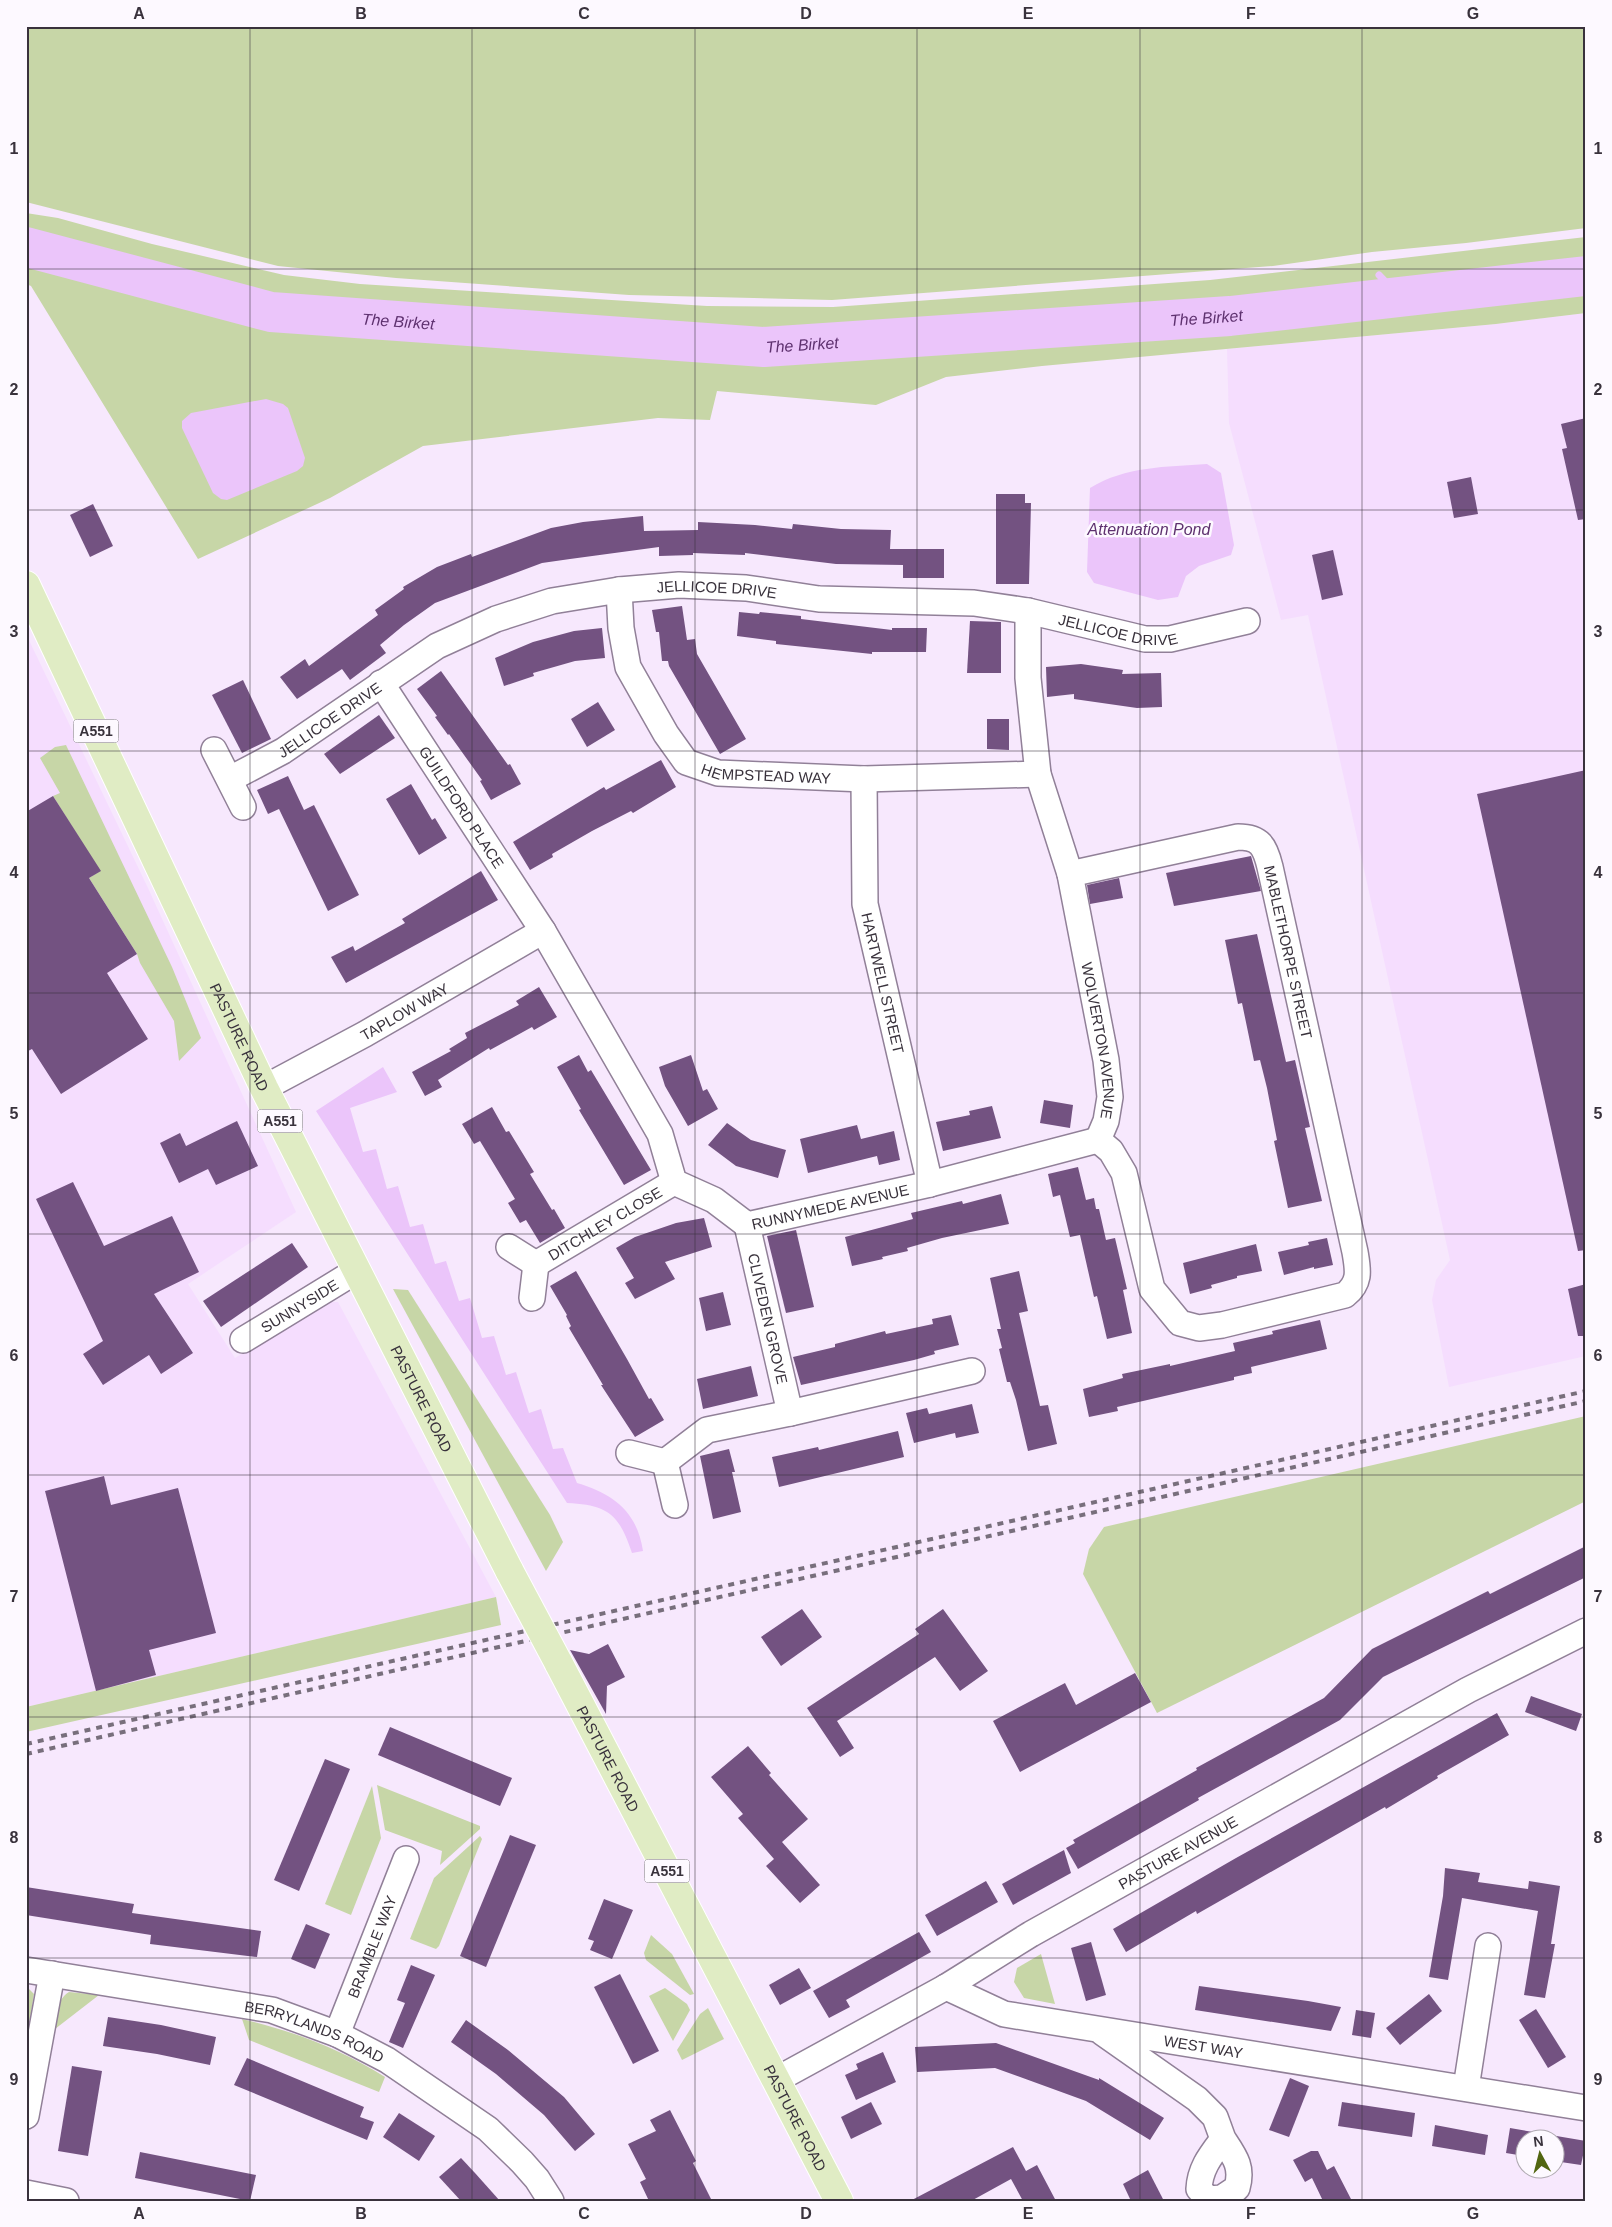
<svg xmlns="http://www.w3.org/2000/svg" width="1612" height="2227" viewBox="0 0 1612 2227" font-family="Helvetica,sans-serif">
	<style>
		.built { fill: #f5ddfe }
		.green { fill: #c7d6a7 }
		.water { fill: #ebc5fa }
		.lines { fill: none; stroke-linecap: round; stroke-linejoin: round }
		.stream { stroke: #ebc5fa; stroke-width: 7 }
		.river { stroke: #ebc5fa; stroke-width: 40 }
		.building { fill: #735281 }
		.minor-casing { stroke: #918098; stroke-width: 28 }
		.major-casing { stroke: #fff; stroke-width: 30 }
		.minor { stroke: #fff; stroke-width: 25 }
		.major { stroke: #e0ecc4; stroke-width: 28 }
		.rail { stroke: #786f7c; stroke-width: 4; stroke-dasharray: 6 6; stroke-linecap: butt }
		.major-bridge-casing { stroke: #fff; stroke-width: 30; stroke-linecap: butt }
		.major-bridge { stroke: #e0ecc4; stroke-width: 28 }
		.grid { fill: none; stroke: #39323c; stroke-width: 1; stroke-opacity: 0.55 }
		.labels { text-anchor: middle; dominant-baseline: central; stroke-width: 5; stroke-linejoin: round; paint-order: stroke }
		.shield { fill: #fdf9ff; stroke: #746e76; stroke-width: 1 }
		.shield-label { font-size: 14px; font-weight: bold; fill: #39323c }
		.street-label { font-size: 15px; fill: #39323c; stroke: #fdf9ff }
		.water-label { font-size: 16px; font-style: italic; fill: #5e316f; stroke: #fdf9ff }
		.neatline { fill: none; stroke: #39323c; stroke-width: 2 }
		.grid-label { font-size: 16px; text-anchor: middle; font-weight: bold; fill: #39323c }
	</style>
	<rect width="100%" height="100%" fill="#f7e8fd"/>
	<!-- built -->
	<g class="built">
		<polygon points="1586,313 1586,1356 1449,1387 1432,1300 1436,1280 1450,1260 1308,615 1281,620 1229,423 1227,349 1496,324"/>
		<polygon points="26,634 148,888 296,1212 188,1284 235,1358 325,1302 338,1302 496,1597 26,1707"/>
	</g>
	<!-- green -->
	<g class="green">
		<polygon points="26,26 1586,26 1586,228 1466,243 1372,252 1273,266 832,300 629,295 396,278 278,266 26,202"/>
		<polygon points="26,213 58,218 152,244 284,275 360,284 707,306 833,307 1210,280 1586,237 1586,313 1496,324 1042,366 946,377 876,405 717,391 710,420 658,418 423,446 330,498 198,559 31,286 26,284"/>
		<polygon points="66,745 172,967 201,1038 179,1061 174,1021 140,963 137,954 89,878 100,871 53,796 60,793 40,758 55,747"/>
		<polygon points="393,1289 408,1290 550,1515 563,1542 546,1571"/>
		<polygon points="1586,1416 1586,1501 1157,1713 1083,1574 1089,1549 1104,1527"/>
		<polygon points="496,1597 501,1625 26,1732 26,1707"/>
		<polygon points="377,1785 480,1826 480,1829 440,1865 442,1851 385,1830"/>
		<polygon points="372,1786 381,1838 351,1915 325,1904"/>
		<polygon points="480,1836 482,1839 439,1946 436,1949 410,1939 434,1878"/>
		<polygon points="651,1935 672,1954 694,1994 690,1995 646,1960 644,1953"/>
		<polygon points="1041,1954 1055,2004 1024,1998 1014,1982 1017,1968"/>
		<polygon points="26,1986 34,1994 29,2025 26,2022"/>
		<polygon points="665,1988 687,2004 690,2010 673,2041 649,1996"/>
		<path d="M69 1992 99 1995 55 2029C57 2015 56 2000 69 1992Z"/>
		<polygon points="708,2008 724,2039 682,2060 677,2050 700,2014"/>
		<path d="M242 2019C293 2031 341 2049 385 2077L379 2092 249 2040Z"/>
	</g>
	<!-- water -->
	<g class="water">
		<polygon points="266,399 283,404 288,408 305,458 303,466 297,471 227,500 221,499 213,493 182,428 182,421 191,413"/>
		<path d="M1207 464 1221 473 1234 545 1231 555 1199 566 1186 576 1178 597 1158 600 1094 583 1087 572 1090 488C1126 466 1166 467 1207 464Z"/>
		<path d="M383 1067 397 1092 350 1108 363 1152 376 1149 387 1189 398 1186 410 1227 423 1224 435 1264 446 1261 459 1301 470 1298 482 1338 494 1336 506 1375 516 1372 529 1413 541 1409 553 1449 563 1448 577 1483C613 1494 637 1511 643 1551L632 1553C619 1514 608 1505 567 1503L316 1111Z"/>
	</g>
	<g class="lines">
		<!-- stream -->
		<polyline class="stream" points="1379,275 1401,298"/>
		<!-- river -->
		<path class="river" id="s1" d="M26 247 271 312 764 347 1230 316 1586 276"/>
	</g>
	<!-- building -->
	<g class="building">
		<polygon points="1586,418 1586,519 1578,520 1562,449 1567,448 1561,424"/>
		<polygon points="1471,477 1478,514 1454,518 1447,482"/>
		<polygon points="996,494 1025,494 1025,503 1031,503 1029,584 996,584"/>
		<polygon points="93,504 113,546 90,557 70,515"/>
		<polygon points="643,516 644,531 698,530 698,522 755,525 792,529 793,524 841,529 891,530 890,549 944,549 944,578 903,578 903,565 836,564 745,553 745,555 693,553 693,555 659,556 659,547 570,559 542,563 435,603 404,625 380,645 386,653 350,680 342,669 297,699 280,677 305,659 309,666 378,615 375,610 404,589 403,587 437,567 471,554 472,557 551,528 583,522"/>
		<polygon points="1333,550 1343,595 1322,600 1312,555"/>
		<polygon points="682,606 687,640 695,639 697,654 746,739 720,754 669,666 668,661 662,661 659,632 656,632 652,610"/>
		<polygon points="739,612 759,614 760,612 801,616 801,619 892,630 892,628 927,628 926,652 872,652 872,654 776,644 776,641 737,636"/>
		<polygon points="970,621 1001,622 1001,673 967,673"/>
		<polygon points="602,628 605,658 575,661 533,673 534,676 504,686 495,658 533,642 574,631"/>
		<polygon points="1081,664 1123,670 1122,674 1161,673 1162,707 1137,708 1074,699 1074,694 1047,697 1046,667"/>
		<polygon points="441,671 508,765 510,764 521,784 491,800 480,781 482,780 449,734 448,735 435,717 437,716 417,689"/>
		<polygon points="243,680 271,739 242,753 212,695"/>
		<polygon points="598,702 615,730 587,747 571,719"/>
		<polygon points="379,715 395,738 340,774 324,754"/>
		<polygon points="987,719 1009,719 1009,750 987,749"/>
		<polygon points="661,760 676,787 633,813 631,811 592,831 552,854 553,857 530,870 513,842 604,787 606,790"/>
		<polygon points="1586,770 1586,1250 1578,1251 1477,794"/>
		<polygon points="288,776 304,810 314,805 359,895 328,911 279,809 268,814 257,790"/>
		<polygon points="411,784 432,820 435,818 447,838 419,855 386,799"/>
		<polygon points="53,796 101,871 89,878 137,954 107,973 148,1039 61,1094 32,1049 26,1052 26,812"/>
		<polygon points="1251,856 1261,891 1174,906 1166,873"/>
		<polygon points="481,871 498,900 346,983 331,957 353,946 355,951 405,923 402,919"/>
		<polygon points="1119,878 1123,898 1090,904 1087,885"/>
		<polygon points="1257,934 1286,1062 1295,1060 1310,1127 1305,1128 1322,1201 1288,1208 1274,1141 1277,1140 1267,1088 1260,1060 1254,1061 1242,1003 1238,1004 1225,940"/>
		<polygon points="539,987 557,1017 534,1030 532,1027 490,1050 489,1048 438,1080 442,1087 425,1096 412,1072 451,1051 449,1049 467,1038 465,1033 519,1005 516,1001"/>
		<polygon points="579,1055 588,1072 591,1070 651,1170 624,1185 579,1110 581,1109 557,1067"/>
		<polygon points="691,1055 703,1091 707,1089 718,1109 688,1126 665,1086 659,1067"/>
		<polygon points="1044,1100 1073,1105 1070,1128 1040,1123"/>
		<polygon points="992,1106 1001,1138 943,1151 936,1122 970,1115 969,1111"/>
		<polygon points="492,1107 506,1132 509,1131 534,1172 530,1174 552,1210 554,1209 565,1228 540,1243 526,1220 520,1223 508,1203 515,1199 480,1141 474,1144 462,1124"/>
		<polygon points="237,1121 258,1166 216,1185 208,1169 179,1183 160,1143 180,1133 186,1146"/>
		<polygon points="727,1123 751,1140 786,1150 778,1178 736,1166 708,1145"/>
		<polygon points="857,1125 861,1139 894,1131 900,1160 879,1165 877,1156 808,1173 800,1139"/>
		<polygon points="1078,1167 1086,1200 1094,1198 1096,1209 1099,1209 1106,1240 1115,1238 1127,1289 1123,1290 1132,1333 1107,1339 1097,1296 1094,1297 1080,1235 1070,1237 1060,1195 1053,1197 1048,1174"/>
		<polygon points="73,1182 104,1246 172,1216 199,1272 154,1294 193,1353 161,1374 149,1355 103,1385 83,1354 103,1341 36,1199"/>
		<polygon points="1001,1194 1009,1224 942,1238 907,1248 908,1251 882,1257 883,1259 852,1266 845,1237 913,1219 911,1213 962,1201 963,1204"/>
		<polygon points="704,1218 712,1247 665,1262 675,1279 635,1299 625,1283 634,1278 616,1248 635,1237 676,1223"/>
		<polygon points="796,1230 814,1307 786,1313 767,1236"/>
		<polygon points="1327,1238 1333,1265 1314,1269 1314,1267 1284,1275 1278,1252 1309,1245 1308,1242"/>
		<polygon points="292,1243 308,1267 221,1327 203,1301"/>
		<polygon points="1256,1244 1262,1271 1237,1276 1237,1278 1211,1285 1212,1288 1190,1294 1183,1263"/>
		<polygon points="576,1271 627,1359 649,1399 651,1398 664,1420 635,1437 601,1385 603,1385 569,1328 571,1326 566,1316 567,1315 550,1286"/>
		<polygon points="1019,1271 1028,1311 1019,1313 1040,1406 1048,1405 1057,1444 1028,1451 1016,1400 1010,1382 1007,1382 999,1349 1002,1348 997,1329 1001,1329 990,1278"/>
		<polygon points="1586,1284 1586,1336 1578,1336 1568,1289"/>
		<polygon points="723,1292 731,1325 706,1331 699,1298"/>
		<polygon points="951,1315 959,1345 934,1351 935,1354 914,1360 801,1385 793,1357 835,1347 835,1344 885,1331 886,1334 933,1324 932,1319"/>
		<polygon points="1320,1320 1327,1349 1251,1367 1252,1373 1234,1377 1234,1380 1117,1407 1118,1411 1089,1417 1083,1389 1123,1378 1122,1374 1170,1364 1170,1366 1235,1351 1233,1343 1273,1334 1272,1331"/>
		<polygon points="751,1366 758,1396 703,1409 697,1379"/>
		<polygon points="972,1404 979,1433 956,1438 955,1433 914,1443 906,1413 927,1408 929,1414"/>
		<polygon points="898,1431 904,1457 779,1487 772,1457 818,1447 819,1450"/>
		<polygon points="729,1449 735,1472 732,1472 741,1512 713,1519 700,1456"/>
		<polygon points="104,1476 111,1505 178,1488 216,1633 149,1650 156,1675 96,1691 45,1491"/>
		<polygon points="1586,1546 1586,1577 1383,1677 1340,1720 1198,1798 1199,1800 1078,1869 1066,1848 1075,1843 1073,1840 1197,1770 1196,1768 1324,1698 1372,1649 1488,1591 1490,1594"/>
		<polygon points="802,1609 822,1637 781,1666 761,1637"/>
		<polygon points="943,1609 988,1671 960,1691 935,1657 837,1721 854,1748 840,1757 807,1708 919,1634 915,1629"/>
		<polygon points="608,1644 625,1677 607,1686 606,1714 570,1650 589,1654"/>
		<polygon points="1135,1673 1151,1702 1020,1772 993,1721 1065,1683 1076,1705"/>
		<polygon points="1531,1696 1582,1714 1576,1731 1525,1712"/>
		<polygon points="1497,1713 1509,1735 1437,1776 1438,1778 1386,1809 1385,1807 1197,1914 1196,1911 1126,1952 1113,1929 1236,1858"/>
		<polygon points="390,1727 512,1778 500,1806 378,1755"/>
		<polygon points="748,1746 771,1773 769,1775 808,1819 782,1842 820,1885 800,1903 766,1866 774,1859 738,1818 743,1814 711,1777"/>
		<polygon points="325,1759 350,1769 299,1891 274,1880"/>
		<polygon points="510,1835 536,1845 486,1967 460,1956"/>
		<polygon points="1064,1850 1071,1873 1013,1905 1002,1884"/>
		<polygon points="1445,1868 1480,1873 1478,1882 1528,1889 1529,1881 1560,1886 1551,1944 1555,1944 1545,1998 1524,1995 1538,1911 1462,1898 1448,1980 1429,1977 1443,1896"/>
		<polygon points="986,1881 998,1902 937,1936 925,1915"/>
		<polygon points="26,1887 134,1904 132,1913 261,1931 257,1957 150,1944 151,1935 26,1915"/>
		<polygon points="604,1899 633,1910 612,1959 590,1950 594,1941 588,1939"/>
		<polygon points="306,1924 330,1934 315,1969 291,1959"/>
		<polygon points="919,1932 931,1952 846,2000 850,2007 829,2018 813,1991"/>
		<polygon points="1091,1942 1106,1995 1086,2001 1071,1948"/>
		<polygon points="411,1965 435,1975 403,2048 389,2042 405,2003 397,2000"/>
		<polygon points="799,1968 811,1988 780,2005 769,1985"/>
		<polygon points="620,1974 659,2051 633,2064 594,1987"/>
		<polygon points="1199,1986 1308,2001 1341,2007 1331,2031 1195,2010"/>
		<polygon points="1429,1994 1442,2011 1400,2045 1386,2028"/>
		<polygon points="1536,2009 1566,2057 1548,2068 1519,2020"/>
		<polygon points="1356,2010 1375,2013 1371,2038 1352,2035"/>
		<polygon points="108,2017 161,2025 216,2037 210,2065 157,2054 103,2046"/>
		<polygon points="466,2020 508,2050 564,2097 595,2134 575,2151 544,2115 496,2074 451,2042"/>
		<polygon points="996,2043 1099,2080 1099,2078 1164,2118 1150,2140 1086,2101 995,2068 917,2072 915,2047"/>
		<polygon points="883,2052 896,2082 856,2100 845,2075 858,2069 856,2064"/>
		<polygon points="247,2058 364,2107 360,2117 374,2122 367,2140 234,2085"/>
		<polygon points="72,2066 102,2071 88,2156 58,2151"/>
		<polygon points="1290,2078 1309,2086 1289,2137 1269,2130"/>
		<polygon points="871,2102 882,2124 851,2139 841,2117"/>
		<polygon points="1342,2102 1415,2113 1412,2137 1338,2126"/>
		<polygon points="670,2110 696,2161 693,2163 712,2201 649,2201 640,2182 646,2179 628,2144 656,2131 650,2120"/>
		<polygon points="399,2113 435,2136 419,2161 383,2137"/>
		<polygon points="1435,2125 1488,2135 1485,2155 1432,2146"/>
		<polygon points="1510,2128 1586,2141 1581,2165 1554,2161 1554,2140 1524,2140 1524,2156 1506,2153"/>
		<polygon points="1013,2147 1026,2171 1037,2165 1056,2201 1023,2201 1011,2179 971,2201 910,2201"/>
		<polygon points="1311,2151 1318,2151 1327,2170 1334,2166 1352,2201 1323,2201 1312,2178 1305,2182 1293,2160"/>
		<polygon points="140,2152 256,2175 250,2201 135,2178"/>
		<polygon points="461,2158 475,2173 500,2201 461,2201 439,2177"/>
		<polygon points="1148,2170 1164,2201 1131,2201 1123,2184"/>
	</g>
	<g class="lines">
		<defs>
			<g id="minor">
				<path id="s2" d="M619 590 621 628 628 667 666 734 686 762 718 773 864 779 1038 774"/>
				<path id="s3" d="M1028 611V678L1038 774 1070 874 1106 1060 1110 1097 1106 1121 1098 1140"/>
				<path id="s4" d="M381 683 543 931 660 1134 674 1182 714 1200 747 1225 930 1184 1098 1140"/>
				<polyline points="214,750 243,807"/>
				<path id="s5" d="M230 779 283 751 437 646 496 619 552 601 619 590 679 585 746 588 819 599 974 603 1028 611 1145 639H1170L1247 621"/>
				<path id="s6" d="M864 779 865 904 930 1184"/>
				<path id="s7" d="M1070 874 1238 837C1260 837 1265 846 1270 867L1355 1252C1358 1270 1361 1282 1345 1295L1222 1325 1199 1328 1180 1323 1152 1289 1124 1173 1111 1151 1098 1140"/>
				<path id="s8" d="M264 1088 365 1034 543 931"/>
				<path id="s9" d="M747 1225 790 1413 972 1371"/>
				<polyline points="509,1247 536,1264"/>
				<path id="s10" d="M536 1264 674 1182"/>
				<polyline points="532,1298 536,1264"/>
				<path id="s11" d="M243 1340 356 1271"/>
				<polyline points="629,1453 665,1462"/>
				<polyline points="675,1505 665,1462 707,1430 790,1413"/>
				<path id="s12" d="M26 1970 272 2010 337 2034 387 2060 488 2129 522 2162 537 2179 551 2201"/>
				<path id="s13" d="M946 1987 1004 2014 1586 2108"/>
				<path d="M1103 2033 1197 2099 1215 2117 1223 2139C1211 2155 1200 2168 1199 2189L1208 2199 1222 2198 1237 2188C1243 2167 1235 2157 1223 2139"/>
				<path id="s14" d="M337 2034 406 1859"/>
				<path id="s15" d="M776 2080 946 1987 1031 1934 1468 1690 1586 1631"/>
				<polyline points="1466,2088 1488,1946"/>
				<polyline points="26,2116 52,1974"/>
				<polyline points="26,2193 66,2201"/>
			</g>
			<g id="major">
				<path id="s16" d="M26 585 264 1088 510 1572"/>
				<path id="s17" d="M558 1662 839 2201"/>
			</g>
		</defs>
		<!-- minor casing -->
		<use href="#minor" class="minor-casing"/>
		<!-- major casing -->
		<use href="#major" class="major-casing"/>
		<!-- minor -->
		<use href="#minor" class="minor"/>
		<!-- major -->
		<use href="#major" class="major"/>
		<!-- rail -->
		<g class="rail">
			<polyline points="26,1744 1586,1391"/>
			<polyline points="26,1754 1586,1401"/>
		</g>
		<defs>
			<polyline id="major-bridge" points="510,1572 558,1662"/>
		</defs>
		<!-- major-bridge casing -->
		<use href="#major-bridge" class="major-bridge-casing"/>
		<!-- major-bridge -->
		<use href="#major-bridge" class="major-bridge"/>
	</g>
	<!-- grid -->
	<path class="grid" d="M250 26V2201M472 26V2201M695 26V2201M917 26V2201M1140 26V2201M1362 26V2201M26 269H1586M26 510H1586M26 751H1586M26 993H1586M26 1234H1586M26 1475H1586M26 1717H1586M26 1958H1586"/>
	<g class="labels">
		<!-- shield labels -->
		<g class="shield">
			<rect x="73.5" y="719.5" width="45" height="23" rx="4"/>
			<rect x="257.5" y="1109.5" width="45" height="23" rx="4"/>
			<rect x="644.5" y="1859.5" width="45" height="23" rx="4"/>
		</g>
		<g class="shield-label">
			<text x="96" y="731">A551</text>
			<text x="280" y="1121">A551</text>
			<text x="667" y="1871">A551</text>
		</g>
		<!-- street labels -->
		<g class="street-label">
			<text stroke="none"><textPath href="#s5" startOffset="536">JELLICOE DRIVE</textPath></text>
			<text stroke="none"><textPath href="#s5" startOffset="941">JELLICOE DRIVE</textPath></text>
			<text stroke="none"><textPath href="#s5" startOffset="116">JELLICOE DRIVE</textPath></text>
			<text stroke="none"><textPath href="#s2" startOffset="271">HEMPSTEAD WAY</textPath></text>
			<text stroke="none"><textPath href="#s4" startOffset="148">GUILDFORD PLACE</textPath></text>
			<text stroke="none"><textPath href="#s7" startOffset="308">MABLETHORPE STREET</textPath></text>
			<text stroke="none"><textPath href="#s6" startOffset="206">HARTWELL STREET</textPath></text>
			<text stroke="none"><textPath href="#s8" startOffset="160">TAPLOW WAY</textPath></text>
			<text stroke="none"><textPath href="#s16" startOffset="500">PASTURE ROAD</textPath></text>
			<text stroke="none"><textPath href="#s3" startOffset="438">WOLVERTON AVENUE</textPath></text>
			<text stroke="none"><textPath href="#s4" startOffset="751">RUNNYMEDE AVENUE</textPath></text>
			<text stroke="none"><textPath href="#s10" startOffset="80">DITCHLEY CLOSE</textPath></text>
			<text stroke="none"><textPath href="#s11" startOffset="66">SUNNYSIDE</textPath></text>
			<text stroke="none"><textPath href="#s9" startOffset="96">CLIVEDEN GROVE</textPath></text>
			<text stroke="none"><textPath href="#s16" startOffset="905">PASTURE ROAD</textPath></text>
			<text stroke="none"><textPath href="#s17" startOffset="109">PASTURE ROAD</textPath></text>
			<text stroke="none"><textPath href="#s15" startOffset="462">PASTURE AVENUE</textPath></text>
			<text stroke="none"><textPath href="#s14" startOffset="94">BRAMBLE WAY</textPath></text>
			<text stroke="none"><textPath href="#s12" startOffset="296">BERRYLANDS ROAD</textPath></text>
			<text stroke="none"><textPath href="#s13" startOffset="266">WEST WAY</textPath></text>
			<text stroke="none"><textPath href="#s17" startOffset="514">PASTURE ROAD</textPath></text>
		</g>
		<!-- water labels -->
		<g class="water-label">
			<text stroke="none"><textPath href="#s1" startOffset="1191">The Birket</textPath></text>
			<text stroke="none"><textPath href="#s1" startOffset="381">The Birket</textPath></text>
			<text stroke="none"><textPath href="#s1" startOffset="786">The Birket</textPath></text>
			<text x="1149" y="529">Attenuation Pond</text>
		</g>
	</g>
	<!-- border -->
	<rect width="1612" height="2227" fill="none" stroke="#fdf9ff" stroke-width="55"/>
	<!-- north arrow -->
	<g transform="translate(1540 2154) rotate(353)"><circle r="24" fill="#fdf9ff" stroke="#afa9b1"/>
	<path d="M0-4L9 19L0 12L-9 19Z" fill="#526611"/>
	<text y="-8" font-size="14" font-weight="bold" text-anchor="middle" fill="#39323c">N</text>
	</g>
	<rect x="28" y="28" width="1556" height="2172" class="neatline"/>
	<g class="grid-label">
		<text x="139" y="19">A</text>
		<text x="361" y="19">B</text>
		<text x="584" y="19">C</text>
		<text x="806" y="19">D</text>
		<text x="1028" y="19">E</text>
		<text x="1251" y="19">F</text>
		<text x="1473" y="19">G</text>
		<text x="14" y="154">1</text>
		<text x="1598" y="154">1</text>
		<text x="14" y="395">2</text>
		<text x="1598" y="395">2</text>
		<text x="14" y="637">3</text>
		<text x="1598" y="637">3</text>
		<text x="14" y="878">4</text>
		<text x="1598" y="878">4</text>
		<text x="14" y="1119">5</text>
		<text x="1598" y="1119">5</text>
		<text x="14" y="1361">6</text>
		<text x="1598" y="1361">6</text>
		<text x="14" y="1602">7</text>
		<text x="1598" y="1602">7</text>
		<text x="14" y="1843">8</text>
		<text x="1598" y="1843">8</text>
		<text x="14" y="2085">9</text>
		<text x="1598" y="2085">9</text>
		<text x="139" y="2219">A</text>
		<text x="361" y="2219">B</text>
		<text x="584" y="2219">C</text>
		<text x="806" y="2219">D</text>
		<text x="1028" y="2219">E</text>
		<text x="1251" y="2219">F</text>
		<text x="1473" y="2219">G</text>
	</g>
</svg>
